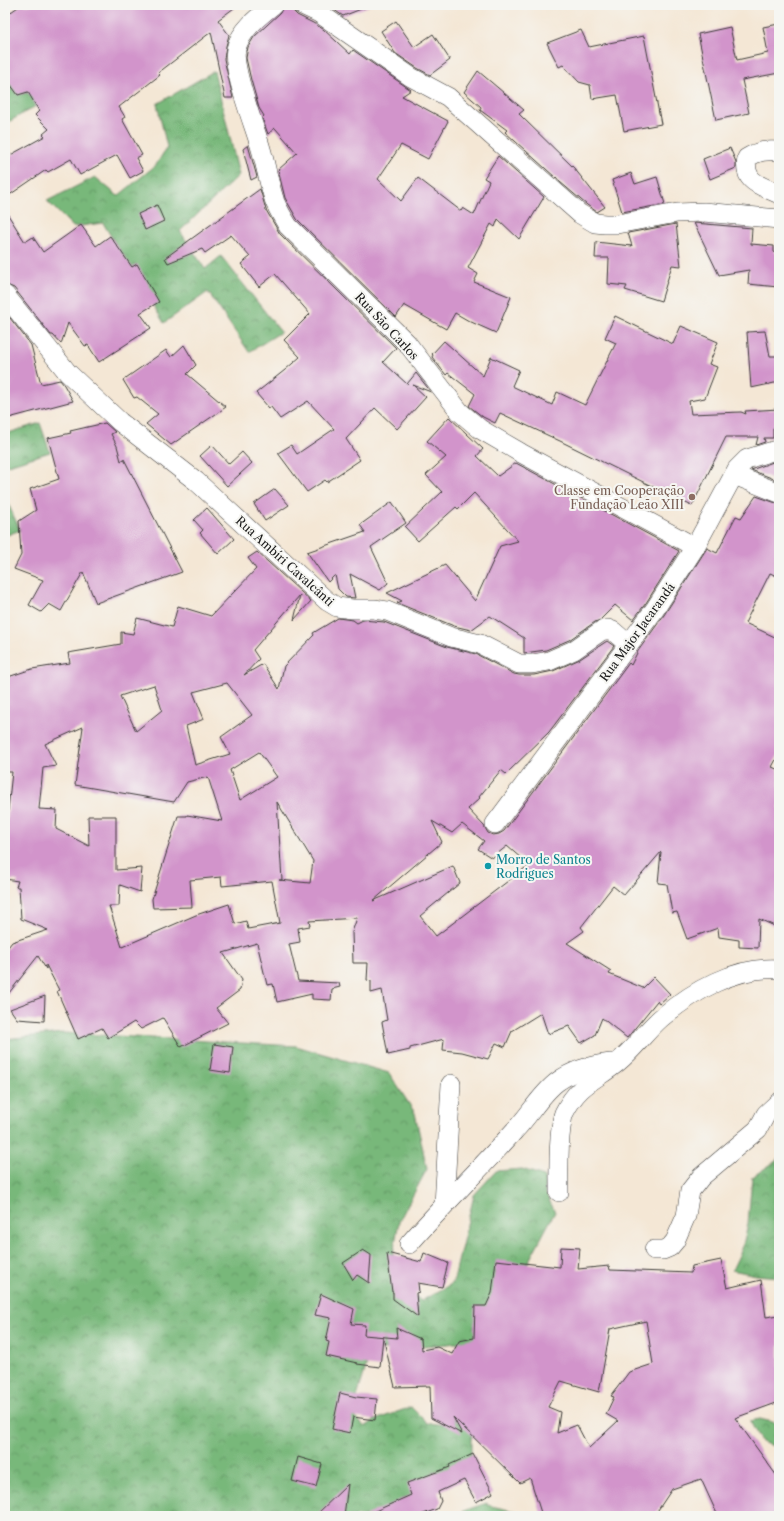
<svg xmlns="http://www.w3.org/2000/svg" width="784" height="1521" viewBox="0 0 784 1521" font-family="'Libre Caslon Text',serif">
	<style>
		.forest { fill: url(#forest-crowns); stroke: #4a6a4b }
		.building { fill: #d294cb; fill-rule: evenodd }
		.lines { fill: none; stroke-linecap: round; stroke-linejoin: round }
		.minor-casing { stroke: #3c3a38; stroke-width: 20 }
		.minor { stroke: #fff; stroke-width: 19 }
		.education-dot { fill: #8d6e63; stroke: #f6f6f2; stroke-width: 1.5 }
		.culture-dot { fill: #0f9aa8; stroke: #f6f6f2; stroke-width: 1.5 }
		.labels { text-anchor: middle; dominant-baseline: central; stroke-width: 4; stroke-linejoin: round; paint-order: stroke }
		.street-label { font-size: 12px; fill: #1c1c1c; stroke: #f6f6f2 }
		.education-label { font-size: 12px; fill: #785e54; stroke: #f6f6f2; text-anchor: end }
		.culture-label { font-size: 12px; fill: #0d838f; stroke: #f6f6f2; text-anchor: start }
	</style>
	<defs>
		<pattern id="forest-crowns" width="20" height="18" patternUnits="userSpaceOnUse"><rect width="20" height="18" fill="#78b87a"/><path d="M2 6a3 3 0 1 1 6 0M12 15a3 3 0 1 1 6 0" fill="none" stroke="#629563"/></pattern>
	</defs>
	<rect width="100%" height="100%" fill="#f6f6f2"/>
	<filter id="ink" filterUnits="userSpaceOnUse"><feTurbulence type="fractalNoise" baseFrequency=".025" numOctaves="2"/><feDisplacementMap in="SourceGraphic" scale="8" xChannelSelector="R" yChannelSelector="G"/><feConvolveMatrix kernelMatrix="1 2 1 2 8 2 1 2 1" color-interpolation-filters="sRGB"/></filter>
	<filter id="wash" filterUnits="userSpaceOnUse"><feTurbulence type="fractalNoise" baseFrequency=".012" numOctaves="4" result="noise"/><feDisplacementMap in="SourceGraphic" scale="16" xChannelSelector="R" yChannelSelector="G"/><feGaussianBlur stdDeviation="0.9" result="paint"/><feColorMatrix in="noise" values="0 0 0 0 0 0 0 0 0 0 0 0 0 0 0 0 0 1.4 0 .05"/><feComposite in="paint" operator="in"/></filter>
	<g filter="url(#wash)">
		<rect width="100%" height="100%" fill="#f4e7d5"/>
		<!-- forest -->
		<g class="forest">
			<polygon points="5,29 46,100 5,124"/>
			<polygon points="214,71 239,175 180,231 205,269 221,256 281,332 249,352 208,292 164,323 103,223 73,227 47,201 95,177 118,196 156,165 167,147 157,104"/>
			<polygon points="40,423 50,452 5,466 5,434"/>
			<polygon points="5,497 20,530 5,536"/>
			<polygon points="63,1033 296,1046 389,1073 415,1113 427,1169 399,1221 390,1271 421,1301 453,1283 474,1195 496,1171 522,1169 544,1176 546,1194 555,1212 502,1311 496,1337 448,1344 371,1350 352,1414 365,1427 375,1420 411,1407 427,1423 448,1425 454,1404 480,1404 471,1440 471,1461 409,1516 5,1516 5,1039"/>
			<polygon points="779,1159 779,1277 756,1275 732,1270 742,1249 748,1224 752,1177"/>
			<polygon points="779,1416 779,1448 761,1442 750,1421 760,1419 776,1423"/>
			<polygon points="487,1503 487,1505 535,1516 456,1516 466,1510"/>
		</g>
		<g id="blocks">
			<!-- building -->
			<g class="building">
				<polygon points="21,5 238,5 218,20 229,35 226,46 224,59 233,98 225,98 211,32 158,73 160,75 119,107 125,117 122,119 142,155 136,158 143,171 130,178 117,155 80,175 71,159 48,172 46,170 5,198 5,158 45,136 43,134 49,129 35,115 39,111 28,92 18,95 5,77 5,16"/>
				<polygon points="284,5 291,5 293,11 297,15 313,23 323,29 350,54 353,50 411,90 402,96 448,121 428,159 401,145 378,179 401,201 418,178 461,211 463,208 474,215 489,181 484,178 498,156 544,197 519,239 498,219 495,227 491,224 468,268 478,274 474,282 511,297 496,333 469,321 455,313 446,329 404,305 396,317 297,219 285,198 278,170 297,153 275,128 268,134 262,118 264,116 259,108 251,80 246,58 248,47 254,37 280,13"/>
				<polygon points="327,5 369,5 369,6 343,16"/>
				<polygon points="396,21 414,47 433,34 450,60 430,75 417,68 395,53 381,31"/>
				<polygon points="779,24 779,73 742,80 749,113 716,120 698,34 730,27 737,60 768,53 763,27"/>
				<polygon points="581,30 589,47 644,36 661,124 624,131 617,95 592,99 590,85 579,82 563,65 559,67 547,43"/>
				<polygon points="478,71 524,110 519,114 574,168 605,207 597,212 587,205 560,182 556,177 556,178 505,132 507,130 480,110 481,107 464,92"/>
				<polygon points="248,145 257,177 251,180 243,149"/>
				<polygon points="730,148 736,162 736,168 710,179 703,159"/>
				<polygon points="631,173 635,184 657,177 665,204 622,212 612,180"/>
				<polygon points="260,189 266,210 280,234 396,348 383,362 407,384 416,373 431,392 413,385 426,397 397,429 375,408 346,439 360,460 327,482 325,480 307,492 278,453 291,445 297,454 334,429 308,401 280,419 271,407 269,408 256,393 285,370 300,357 284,340 310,314 275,274 259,287 241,264 250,257 231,235 205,253 202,249 168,263 165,258"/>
				<polygon points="157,205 164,221 145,230 138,214"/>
				<polygon points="5,210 25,242 33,237 43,252 81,225 96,246 110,236 132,267 137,264 159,302 140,313 151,328 99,362 88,345 85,346 68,323 61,344 53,335 51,335 14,288 7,285 5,281"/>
				<polygon points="694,223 752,228 751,244 774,246 774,252 779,255 778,287 748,284 749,270 719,275"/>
				<polygon points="676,224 681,266 672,265 661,301 625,290 627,286 608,284 609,258 595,258 596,242 632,246 628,233"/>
				<polygon points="615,316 673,344 681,326 718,342 709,364 717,367 705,398 689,401 691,414 741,412 746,414 745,411 779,409 779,427 773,429 773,438 764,438 765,442 756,445 758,437 726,437 692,506 560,441 500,413 495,423 483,417 469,406 475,394 448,373 446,375 432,357 433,355 432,354 444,341 483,376 491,357 519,370 512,386 552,405 557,392 585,405 616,343 605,338"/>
				<polygon points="10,318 31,345 41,384 60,380 64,385 73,401 5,419 6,367 5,367 5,319"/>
				<polygon points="765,331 770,356 779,356 779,382 751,388 747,332"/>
				<polygon points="184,345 196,365 187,374 226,407 171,445 146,424 158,414 137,397 134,398 123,380 166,350 171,357"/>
				<polygon points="449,417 483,449 477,456 498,476 516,463 679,551 646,603 633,620 615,605 600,620 595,622 569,640 546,650 524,653 524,638 490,616 471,630 454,626 397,603 402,601 387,593 445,565 475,601 500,546 518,541 474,493 458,509 456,507 418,541 405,527 442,492 426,475 446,457 427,441"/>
				<polygon points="105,423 115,432 111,434 117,446 121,461 124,459 182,572 96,603 83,572 61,611 49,604 41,612 29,605 43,580 14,569 21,555 19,521 36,510 30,489 59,479 48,438 71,433 70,431"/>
				<polygon points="212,445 229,464 242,452 252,463 227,486 200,456"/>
				<polygon points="773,462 775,468 777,465 779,466 779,481 751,470"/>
				<polygon points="275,489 289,505 265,521 254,504"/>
				<path d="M756 496 779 504V577L770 573 745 623 779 639V754L772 767 779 770V928L759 919 758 948 739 947V940L719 937 718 928 687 939 677 912 672 913 667 884 658 883 661 852 624 895 613 886 581 927 584 931 567 943 611 971 609 974 643 988 654 977 670 994 659 1004 657 1001 627 1038 602 1018 595 1035 581 1043 569 1026 548 1034 541 1013 512 1031 505 1047 496 1043 488 1059 462 1052 443 1050 444 1039 410 1048V1050L388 1055 382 1022 387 1020 382 990 371 993V981L367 980 368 963H353L352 932 357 918 309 921 310 926 298 928 300 942 289 944 298 981 339 983 340 987 332 989 331 1000 312 999V994L277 1002 273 984 267 985 257 943 223 953 242 980 240 990 216 1008 228 1023 181 1047 163 1018 141 1029 134 1022 108 1038 102 1028 78 1039 57 991 59 990 46 965V969L38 956 5 998V951L12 942 48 930 21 919 19 887H16L18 881 5 879V819H7L12 772H5V678L32 669 70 663 68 653 121 644V632L133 634 137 618 172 627 178 606 211 616 256 569 248 558 257 552 311 601 294 620 300 595 253 650 259 659 244 675 263 664 279 689 284 666 314 635 313 633 338 618 353 620 357 623 363 620 384 622 447 647 476 654 514 674 519 675H534L553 671 580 659 607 641 614 646 549 732 506 774 501 770 479 797 480 798 468 809 484 826 488 833 493 835 499 834 504 831 629 663 631 665 638 651 664 615 707 548 717 553 736 516 741 518ZM227 683 252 715 221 737 230 754 195 765 186 726 204 719 193 692ZM154 685 162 710 136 731 120 696ZM83 727 75 785 174 802 187 782 208 777 222 821 187 815V816H178L152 899 153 908 192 907 190 880 221 877 222 886 272 881 280 923 248 929 246 921 235 924 229 904 196 915 122 947 109 906H119L120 885 140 892 142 868 116 870V816H88L89 846 56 829 57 810 39 809 43 768 56 766 45 744ZM259 752 277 777 240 800 230 770ZM277 802 313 861 310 883 279 880H282ZM432 821 452 833 462 824 484 841 478 849 492 858 507 846 529 865 436 936 420 916 460 883 453 866 373 901 442 842Z"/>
				<polygon points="392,502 406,523 371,547 388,583 380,590 350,574 355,598 346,597 338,589 335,575 328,582 307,552 365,532 360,525"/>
				<polygon points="207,508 234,539 218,554 200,533 203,530 194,520"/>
				<polygon points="45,996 44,1021 17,1019 10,1009"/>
				<polygon points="214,1044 233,1047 230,1073 210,1070"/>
				<path d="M561 1247 580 1248 578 1269 609 1266 610 1270 691 1273 692 1266 721 1260 727 1288 761 1280 766 1317 779 1315V1402L735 1418 779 1479V1516H718L701 1479 672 1489 654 1516H542L530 1478 520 1483 453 1417 462 1434 431 1418 430 1386 395 1387 383 1337 380 1367 357 1364V1363L326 1356 329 1342 326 1341 331 1318 315 1315 321 1294 354 1309 351 1324 365 1325 364 1335 397 1338 396 1328 421 1339 422 1350 437 1347 452 1354 459 1341 474 1338 475 1306H486L492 1293 496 1260 560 1267ZM646 1321 653 1364 629 1372 611 1396 614 1397 606 1414 618 1421 589 1448 577 1425 557 1433 560 1412 548 1407 561 1381 599 1392 610 1329Z"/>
				<polygon points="363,1250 371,1255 369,1283 357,1275 353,1280 343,1263"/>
				<polygon points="387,1253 421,1262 424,1253 448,1263 442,1287 418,1283 419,1292 416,1293 418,1317 393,1299 393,1292 392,1292"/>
				<polygon points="340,1393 356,1397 377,1399 375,1420 353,1417 350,1433 332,1429"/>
				<polygon points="473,1454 493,1493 476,1502 464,1480 438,1492 441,1501 437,1509 418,1516 364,1516 411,1495 407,1483 450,1467 449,1465"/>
				<polygon points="298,1457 322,1464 316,1487 292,1481"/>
				<polygon points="348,1484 344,1516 315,1516"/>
			</g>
		</g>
	</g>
	<g filter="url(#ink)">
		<use href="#blocks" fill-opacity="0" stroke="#3c3a38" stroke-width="1"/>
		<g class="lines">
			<defs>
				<g id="minor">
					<path d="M273 5C259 16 240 31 236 49 231 68 255 127 261 149 266 166 269 185 275 202 279 211 283 218 288 226L407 343 460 412 480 429 521 453 695 547"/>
					<polyline points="302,5 319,13 411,77 448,97 580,214 595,223 605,224 617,224 677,213 704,212 779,219"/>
					<path d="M779 151C766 150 758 151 747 158 743 183 760 185 779 194"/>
					<polyline points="5,295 68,373 120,422 196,481 327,601 337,607 352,609 374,609 387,611 451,637 480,644 519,664 532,664 549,661 574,650 601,631 608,629 613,631 628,644"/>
					<polyline points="734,475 779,493"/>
					<polyline points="495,824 655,609 695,547 737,469 747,459 779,449"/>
					<path d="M559 1192C559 1170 558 1150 561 1128 562 1123 562 1118 564 1113 579 1083 595 1081 618 1062 634 1049 646 1031 661 1018 693 991 736 966 779 969"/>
					<polyline points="444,1205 451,1084"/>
					<path d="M409 1244C443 1205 480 1169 515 1130 529 1116 541 1094 557 1082 573 1070 592 1065 611 1063"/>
					<polyline points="654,1250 663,1250 670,1247 675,1241 686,1216 690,1191 701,1177 758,1129 766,1114 779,1102"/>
				</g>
			</defs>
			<!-- minor casing -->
			<use href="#minor" class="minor-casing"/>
			<!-- minor -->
			<use href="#minor" class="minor"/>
		</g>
	</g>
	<!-- markers -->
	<circle class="education-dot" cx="692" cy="497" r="4"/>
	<circle class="culture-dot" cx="488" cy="866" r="4"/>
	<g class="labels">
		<!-- street labels -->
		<g class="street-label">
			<text transform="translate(387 326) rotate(47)">Rua São Carlos</text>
			<text transform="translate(285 561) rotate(42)">Rua Ambíri Cavalcânti</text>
			<text transform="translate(637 632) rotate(-54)">Rua Major Jacarandá</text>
		</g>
		<!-- education labels -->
		<g class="education-label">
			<text x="684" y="490">Classe em Cooperação<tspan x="684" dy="14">Fundação Leão XIII</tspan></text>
		</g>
		<!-- culture labels -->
		<g class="culture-label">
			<text x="496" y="859">Morro de Santos<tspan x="496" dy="14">Rodrigues</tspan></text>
		</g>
	</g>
	<!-- margin -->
	<rect width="784" height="1521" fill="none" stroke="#f6f6f2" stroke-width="20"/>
</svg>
